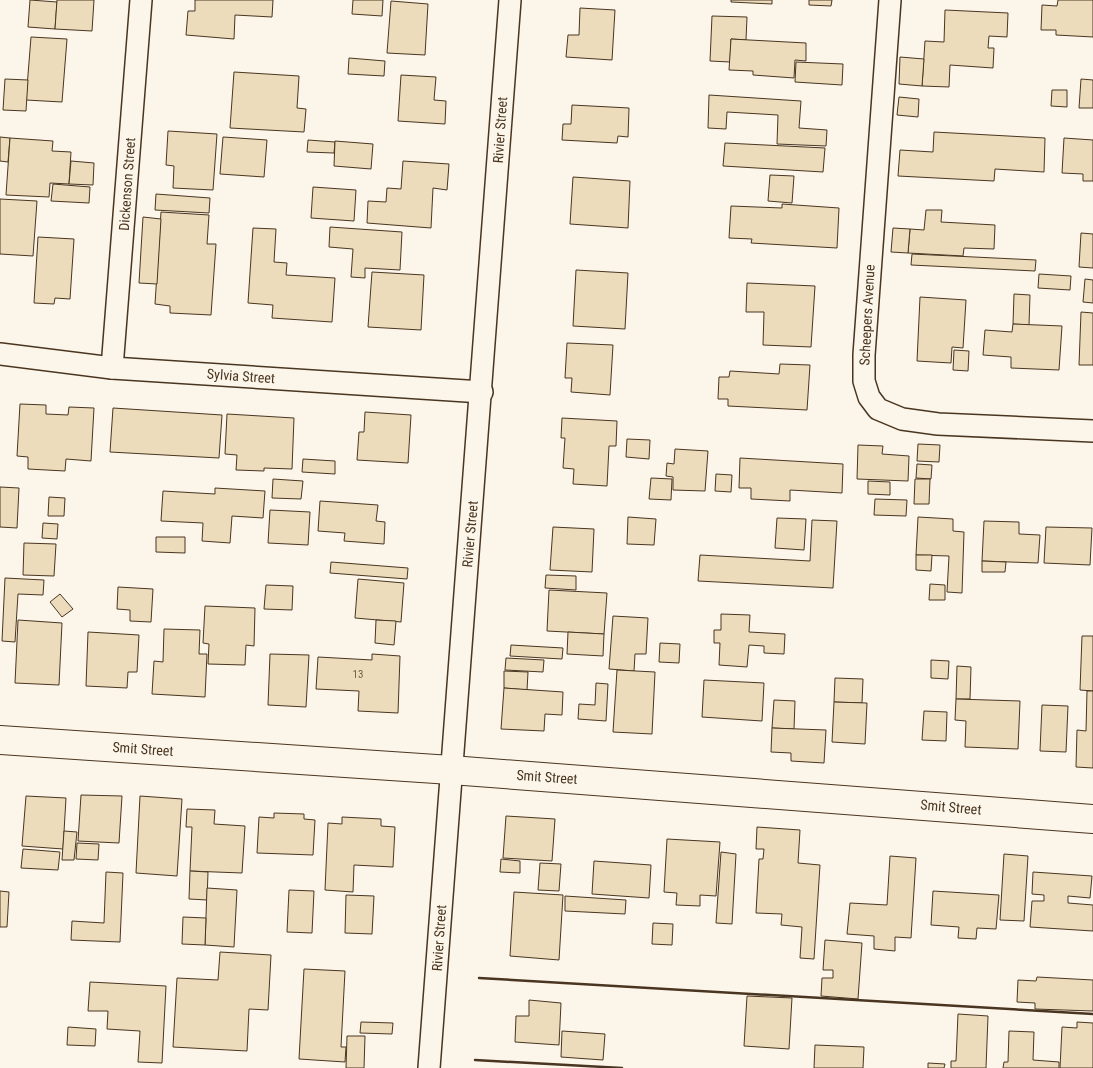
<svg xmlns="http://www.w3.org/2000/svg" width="1093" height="1068" viewBox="0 0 1093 1068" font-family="'Roboto Condensed',sans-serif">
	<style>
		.building { fill: #ecdcbc; stroke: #4a3520 }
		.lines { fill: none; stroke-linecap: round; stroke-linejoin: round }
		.street-casing { stroke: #4a3520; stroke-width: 24 }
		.secondary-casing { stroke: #4a3520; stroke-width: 30 }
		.street { stroke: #fbf6e9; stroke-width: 21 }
		.secondary { stroke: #fbf6e9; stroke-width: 28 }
		.wall { stroke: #4a3520; stroke-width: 2.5 }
		.labels { text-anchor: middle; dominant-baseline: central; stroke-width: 4; stroke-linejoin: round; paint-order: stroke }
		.number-label { font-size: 11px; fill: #725f47 }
		.street-label { font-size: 14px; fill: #4a3520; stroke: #fbf6e9 }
	</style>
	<rect width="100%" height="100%" fill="#fbf6e9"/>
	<!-- building -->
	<g class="building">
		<polygon points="30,0 57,2 55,29 28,27"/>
		<polygon points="57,0 94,0 92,31 55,29"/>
		<polygon points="195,0 273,0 272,17 235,15 234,39 186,35 188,11 195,11"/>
		<polygon points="353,0 383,0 382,16 352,14"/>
		<polygon points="731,0 772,0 772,4 731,2"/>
		<polygon points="809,0 832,0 831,6 809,5"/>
		<polygon points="1058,0 1093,0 1093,37 1056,35 1056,30 1041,30 1042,5 1057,6"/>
		<polygon points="391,1 428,4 425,55 387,53"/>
		<polygon points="580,8 615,10 612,60 566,57 568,35 579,35"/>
		<polygon points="945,10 1008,13 1007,37 989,36 988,48 994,48 993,68 950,65 949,87 922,86 925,41 944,42"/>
		<polygon points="712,16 747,17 746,40 731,39 730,62 710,61"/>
		<polygon points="31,37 67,39 62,102 26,100"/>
		<polygon points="731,39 806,43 806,61 795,60 794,78 753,75 753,71 729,70"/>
		<polygon points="900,57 924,59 922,86 899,84"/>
		<polygon points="349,58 385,61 384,76 348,74"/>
		<polygon points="796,62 843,64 842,85 795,82"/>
		<polygon points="234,72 299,76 297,108 306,109 304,132 230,128"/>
		<polygon points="401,75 436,77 434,100 446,101 445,124 398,121"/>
		<polygon points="5,79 28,80 26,111 3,110"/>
		<polygon points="1081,79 1093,80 1093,108 1079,108"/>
		<polygon points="1052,90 1067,90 1067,107 1051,106"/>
		<polygon points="709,95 801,101 799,128 827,130 826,146 777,144 778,115 727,112 726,129 708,128"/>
		<polygon points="899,97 919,99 918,117 897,115"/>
		<polygon points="572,105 629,108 628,137 618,136 617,143 562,140 563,124 571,124"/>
		<polygon points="168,131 217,134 213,190 173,188 174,166 166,165"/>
		<polygon points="934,132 1045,138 1044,172 995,169 994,181 898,176 900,150 933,152"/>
		<polygon points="0,137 10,138 8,162 0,161"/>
		<polygon points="223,137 267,140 264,177 220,174"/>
		<polygon points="10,138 53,141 52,151 71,152 69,184 50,183 49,197 6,195"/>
		<polygon points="1064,138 1093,140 1093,181 1083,181 1083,174 1062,173"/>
		<polygon points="308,140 335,142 334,153 307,152"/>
		<polygon points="335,141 373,144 371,169 334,166"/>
		<polygon points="725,143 825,148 823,172 723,166"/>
		<polygon points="71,161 94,163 93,185 69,184"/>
		<polygon points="403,161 449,164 447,190 433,188 431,228 367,223 368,201 386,202 387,188 401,189"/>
		<polygon points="770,175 794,176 792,203 768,201"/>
		<polygon points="573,177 630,181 628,228 570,224"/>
		<polygon points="53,184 90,187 89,203 51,201"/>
		<polygon points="313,187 356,190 354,221 311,218"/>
		<polygon points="156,194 210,198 209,213 155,210"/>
		<polygon points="0,199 37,201 33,256 0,254"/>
		<polygon points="782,204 839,208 837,248 751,243 752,239 729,238 731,206 782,208"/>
		<polygon points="926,210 942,210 941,222 995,225 994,249 964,248 963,256 908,253 910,229 924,230"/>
		<polygon points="161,212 209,215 207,244 216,244 211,315 170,313 170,306 155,304"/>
		<polygon points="143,217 161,219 157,284 139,283"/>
		<polygon points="330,227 402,232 400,270 365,268 365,278 351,277 353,249 329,247"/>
		<polygon points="253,228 276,229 274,262 287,263 286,275 335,278 332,322 272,318 273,305 248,303"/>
		<polygon points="893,228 910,229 908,253 891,252"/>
		<polygon points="1081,233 1093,234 1093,268 1079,267"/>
		<polygon points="38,237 74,239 70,299 55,298 54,304 34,303"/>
		<polygon points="912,254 1036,260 1035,271 911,265"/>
		<polygon points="576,270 628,273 625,329 573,326"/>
		<polygon points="372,272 424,275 421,330 368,327"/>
		<polygon points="1039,274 1071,276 1070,290 1038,288"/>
		<polygon points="1085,279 1093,280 1093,303 1083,302"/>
		<polygon points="747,283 815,286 811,347 763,345 764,312 746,312"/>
		<polygon points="1014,294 1030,295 1029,325 1013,324"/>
		<polygon points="920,297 966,300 963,348 952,347 951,363 917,361"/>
		<polygon points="1081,312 1093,313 1093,365 1079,365"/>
		<polygon points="1013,324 1062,326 1059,370 1011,368 1011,357 983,355 985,330 1012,332"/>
		<polygon points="567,343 613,345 610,395 571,392 572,378 565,378"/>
		<polygon points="954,350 969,351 968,371 953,370"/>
		<polygon points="780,364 810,365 807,410 728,406 728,399 718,399 719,377 729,377 730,371 779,374"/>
		<polygon points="20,404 46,405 46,414 68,415 69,407 94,408 91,461 66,459 65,471 28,469 28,457 17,456"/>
		<polygon points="113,408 222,415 219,458 110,452"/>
		<polygon points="365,412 411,415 408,463 357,460 359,432 364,432"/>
		<polygon points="227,414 294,418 292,469 264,468 264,471 236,470 237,455 225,454"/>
		<polygon points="562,418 617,421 616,446 609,446 607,486 573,484 574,469 563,468 565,438 561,438"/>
		<polygon points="627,439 650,440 649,459 626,457"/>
		<polygon points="918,444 940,445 939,462 917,461"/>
		<polygon points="858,445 883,446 882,454 909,456 908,481 857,479"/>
		<polygon points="675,449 708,451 705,491 673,490 673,477 666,476 667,463 674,464"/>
		<polygon points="740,458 843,464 842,493 790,490 790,501 751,499 751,488 739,488"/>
		<polygon points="303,459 335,461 335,474 302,472"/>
		<polygon points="917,464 932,465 931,479 916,478"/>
		<polygon points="716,474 732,475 731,492 715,491"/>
		<polygon points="651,478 672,479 671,500 649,499"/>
		<polygon points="273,479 303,481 301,499 272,498"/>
		<polygon points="915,479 930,479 929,504 914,504"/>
		<polygon points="868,481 890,482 890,495 868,494"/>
		<polygon points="0,487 19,488 17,528 0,527"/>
		<polygon points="215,488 265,491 263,518 232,516 230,543 202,541 203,523 161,521 163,491 215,494"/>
		<polygon points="49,497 65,498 64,516 48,516"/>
		<polygon points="875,499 907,500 906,516 874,515"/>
		<polygon points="320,501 378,505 376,521 385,522 384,544 344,541 345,533 318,531"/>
		<polygon points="270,510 310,512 308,545 268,543"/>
		<polygon points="628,517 656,519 654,545 627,544"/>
		<polygon points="918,517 953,519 953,531 964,532 962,593 947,592 949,556 916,555"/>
		<polygon points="777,518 806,519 804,550 775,548"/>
		<polygon points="812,520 837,521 833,588 698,581 700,555 810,561"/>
		<polygon points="984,521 1019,522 1019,534 1040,535 1038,563 982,561"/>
		<polygon points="43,523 58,524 57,539 42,538"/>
		<polygon points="553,527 594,529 592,572 550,570"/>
		<polygon points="1046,527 1092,528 1090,565 1044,563"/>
		<polygon points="156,537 185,537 185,553 156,552"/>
		<polygon points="24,543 56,544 54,576 23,575"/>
		<polygon points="916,555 932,555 931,571 916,570"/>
		<polygon points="982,561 1006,562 1005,572 982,572"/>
		<polygon points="331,562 408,568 407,579 330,573"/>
		<polygon points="546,575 576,576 576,590 545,588"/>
		<polygon points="5,578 44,580 43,595 18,594 15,642 2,641"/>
		<polygon points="358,579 404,583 401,622 355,618"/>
		<polygon points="930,584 945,585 945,600 929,600"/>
		<polygon points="266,585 293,586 292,610 264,609"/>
		<polygon points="118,587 153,589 151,622 130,621 130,610 117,609"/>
		<polygon points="549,590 607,593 604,634 547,631"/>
		<polygon points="60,594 73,609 62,617 50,602"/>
		<polygon points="205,606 255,608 254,646 246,645 245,665 208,664 209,644 203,643"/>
		<polygon points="721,614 750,615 749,632 785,634 784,654 764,653 764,646 749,645 747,667 719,665 720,643 714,643 714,630 721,630"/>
		<polygon points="613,616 648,618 646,654 635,654 634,671 609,669"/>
		<polygon points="18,620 62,623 59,685 15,683"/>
		<polygon points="376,620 396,621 394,645 375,643"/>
		<polygon points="164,629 200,630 199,654 207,654 205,697 152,694 154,661 163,662"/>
		<polygon points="88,632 139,635 137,672 128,672 127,688 86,686"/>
		<polygon points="568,632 604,634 603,656 567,654"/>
		<polygon points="1082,636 1093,636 1093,691 1080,690"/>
		<polygon points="660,643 680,644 679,663 659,662"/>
		<polygon points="511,645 563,648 562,659 510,656"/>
		<polygon points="270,654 309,655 306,707 268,705"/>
		<polygon points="372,654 400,656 398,713 358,711 359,691 316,689 318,657 372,660"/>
		<polygon points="506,658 544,660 543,672 505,670"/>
		<polygon points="931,660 949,661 948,679 931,678"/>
		<polygon points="957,666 971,667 970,699 956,699"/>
		<polygon points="617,670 655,672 652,734 613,732"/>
		<polygon points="504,671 528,672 527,690 504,688"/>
		<polygon points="835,678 863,679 862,703 834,702"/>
		<polygon points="704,680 764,683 762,721 702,717"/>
		<polygon points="596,683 608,684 606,721 578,719 579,704 595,705"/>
		<polygon points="504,688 563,692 562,715 545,714 544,731 501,729"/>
		<polygon points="1087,691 1093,691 1093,768 1076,767 1077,730 1086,731"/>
		<polygon points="956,699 1020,701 1018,749 965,747 966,721 955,720"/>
		<polygon points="774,700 795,701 794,729 772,728"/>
		<polygon points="834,702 867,703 865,744 832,742"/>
		<polygon points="1042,705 1068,706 1066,752 1040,751"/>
		<polygon points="924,711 947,712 946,741 922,740"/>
		<polygon points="772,728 826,730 824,763 791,761 791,753 771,752"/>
		<polygon points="81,795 122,796 119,843 78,841"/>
		<polygon points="26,796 66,798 63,849 22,846"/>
		<polygon points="140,796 182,799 177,876 136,873"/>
		<polygon points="187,809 215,810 214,824 245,826 242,873 190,871 192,827 186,827"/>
		<polygon points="274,813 304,814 304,819 315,820 313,855 257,853 259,817 274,818"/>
		<polygon points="506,816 555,819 552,861 503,858"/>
		<polygon points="342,817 381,819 381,826 395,827 393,867 354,865 353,892 325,890 328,823 342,824"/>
		<polygon points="757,827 800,830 798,863 820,865 814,959 800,958 802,927 781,925 782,914 756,913 759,859 763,859 764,849 756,849"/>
		<polygon points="64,831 77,832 74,860 62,860"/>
		<polygon points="667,839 720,842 716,896 700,895 700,906 676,905 677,893 664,892"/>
		<polygon points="77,843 99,844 98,860 76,859"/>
		<polygon points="23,849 60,852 58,870 21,868"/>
		<polygon points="721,852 736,854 732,924 716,923"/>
		<polygon points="1004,854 1028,856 1024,921 1000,920"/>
		<polygon points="890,856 916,858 911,938 895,937 895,951 874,949 874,936 847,934 850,903 887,905"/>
		<polygon points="501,859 520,861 520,873 500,872"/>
		<polygon points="594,861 651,865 649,898 592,894"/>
		<polygon points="540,863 561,864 559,891 538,890"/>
		<polygon points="190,871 208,872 207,900 189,899"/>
		<polygon points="106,872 123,873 120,942 71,940 72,921 104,923"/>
		<polygon points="1033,872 1092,876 1090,898 1068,896 1068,903 1093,905 1093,931 1030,927 1032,901 1044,901 1044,895 1032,894"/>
		<polygon points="207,888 237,890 234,947 205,945"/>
		<polygon points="289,890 314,891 312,933 287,932"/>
		<polygon points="0,891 9,892 7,927 0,927"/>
		<polygon points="933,891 999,895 996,929 977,928 976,939 958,938 959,927 931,925"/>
		<polygon points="514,892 563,895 559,960 510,956"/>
		<polygon points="346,895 374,896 372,934 345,933"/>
		<polygon points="565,896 626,900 625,914 565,911"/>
		<polygon points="183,917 206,918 205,945 182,944"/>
		<polygon points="653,923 673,924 672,945 652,944"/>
		<polygon points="825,940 862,943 858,999 821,996 822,978 833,978 833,970 823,970"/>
		<polygon points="220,952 271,955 268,1010 249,1009 247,1051 173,1047 177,978 218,980"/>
		<polygon points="304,969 345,971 341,1047 346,1047 345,1062 299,1059"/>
		<polygon points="1037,977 1093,980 1093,1011 1035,1009 1035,1003 1017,1002 1018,980 1036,981"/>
		<polygon points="90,982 166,986 162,1063 138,1062 140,1031 107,1029 108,1011 88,1011"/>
		<polygon points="747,996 792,998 789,1049 744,1046"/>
		<polygon points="529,1000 561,1003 559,1045 515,1042 516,1016 529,1016"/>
		<polygon points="958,1014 988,1016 986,1068 951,1068 951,1061 956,1061"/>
		<polygon points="361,1022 393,1023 392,1034 360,1033"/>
		<polygon points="1077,1022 1093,1023 1093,1068 1060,1068 1062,1027 1077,1028"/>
		<polygon points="68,1027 96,1029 95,1046 67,1045"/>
		<polygon points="562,1031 605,1034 603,1060 561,1057"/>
		<polygon points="1009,1031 1034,1032 1033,1060 1059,1062 1059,1068 1003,1068 1004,1062 1008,1062"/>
		<polygon points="347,1036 365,1036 364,1068 346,1068"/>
		<polygon points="815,1045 864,1047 863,1068 814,1068"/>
		<polygon points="928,1063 945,1064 944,1068 928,1068"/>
	</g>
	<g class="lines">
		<defs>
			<g id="street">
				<polyline points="890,0 864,355 864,381 869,397 878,409 902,419 938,424 1093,431"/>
				<polyline points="0,354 112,368 482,392"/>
				<polyline points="112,368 141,0"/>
				<path d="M429 1068C455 712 484 356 510 0"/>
			</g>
			<polyline id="secondary" points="0,740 451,770 1093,819"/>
		</defs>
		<!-- street casing -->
		<use href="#street" class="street-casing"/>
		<!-- secondary casing -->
		<use href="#secondary" class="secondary-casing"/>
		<!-- street -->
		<use href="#street" class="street"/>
		<!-- secondary -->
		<use href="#secondary" class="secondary"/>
		<!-- wall -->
		<g class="wall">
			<polyline points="479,978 1093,1014"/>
			<polyline points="475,1060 622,1068"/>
		</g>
	</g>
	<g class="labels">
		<!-- number labels -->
		<g class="number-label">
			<text x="358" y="674">13</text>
		</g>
		<!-- street labels -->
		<g class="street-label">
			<text transform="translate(500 130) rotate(-86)">Rivier Street</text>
			<text transform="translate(127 184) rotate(-86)">Dickenson Street</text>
			<text transform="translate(867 315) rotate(-87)">Scheepers Avenue</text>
			<text transform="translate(241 376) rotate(4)">Sylvia Street</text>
			<text transform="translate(470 534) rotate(-85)">Rivier Street</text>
			<text transform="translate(143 749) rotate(4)">Smit Street</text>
			<text transform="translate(547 777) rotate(4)">Smit Street</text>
			<text transform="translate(951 807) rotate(5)">Smit Street</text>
			<text transform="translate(439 938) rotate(-86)">Rivier Street</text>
		</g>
	</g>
</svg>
